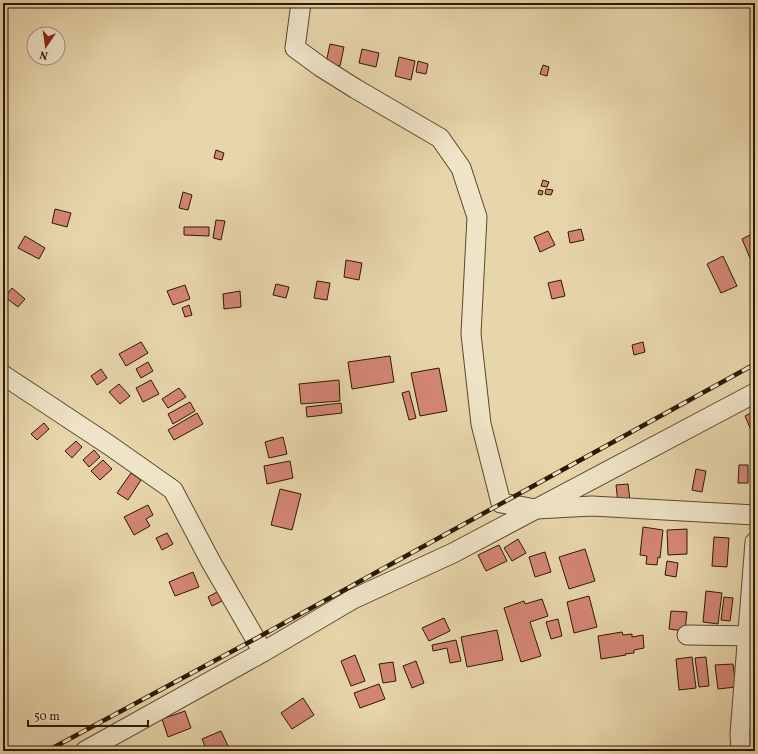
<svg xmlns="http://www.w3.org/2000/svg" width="758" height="754" viewBox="0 0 758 754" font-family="Vollkorn,serif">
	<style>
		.building { fill: #d48675; stroke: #2b1802 }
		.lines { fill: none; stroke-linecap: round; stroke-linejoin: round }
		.minor-casing { stroke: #5a482c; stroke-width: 21 }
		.minor { stroke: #f0e4c8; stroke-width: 19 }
		.rail-casing { stroke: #2b1802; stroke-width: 4.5 }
		.rail { stroke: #f0e4c8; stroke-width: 3; stroke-dasharray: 9; stroke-linecap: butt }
	</style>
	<rect width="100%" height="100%" fill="#e8d6ab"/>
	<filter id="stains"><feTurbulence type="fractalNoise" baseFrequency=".005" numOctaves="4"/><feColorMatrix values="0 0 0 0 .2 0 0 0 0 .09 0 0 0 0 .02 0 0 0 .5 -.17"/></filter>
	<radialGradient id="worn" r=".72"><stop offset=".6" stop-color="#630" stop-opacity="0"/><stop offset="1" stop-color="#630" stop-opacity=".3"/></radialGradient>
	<!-- building -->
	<g class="building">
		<polygon points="330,44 344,47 340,66 326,63"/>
		<polygon points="362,49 379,53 376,67 359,63"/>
		<polygon points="399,57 415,61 411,80 395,76"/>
		<polygon points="418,61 428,64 426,74 416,72"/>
		<polygon points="543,65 549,67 547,76 540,74"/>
		<polygon points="755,140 755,154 751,141"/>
		<polygon points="216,150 224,153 222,160 214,158"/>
		<polygon points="543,180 549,182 547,187 541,186"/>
		<polygon points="546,189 553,190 551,195 545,194"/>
		<polygon points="539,190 543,191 542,195 538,194"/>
		<polygon points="183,192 192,195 188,210 179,208"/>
		<polygon points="55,209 71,213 67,227 52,223"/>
		<polygon points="216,220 225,221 221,240 213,238"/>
		<polygon points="184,227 209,227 209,236 184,235"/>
		<polygon points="581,229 584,240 570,243 568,232"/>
		<polygon points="548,231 555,245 540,252 534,237"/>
		<polygon points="752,234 755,240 755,264 753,265 742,239"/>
		<polygon points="25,236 45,248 39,259 18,248"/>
		<polygon points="723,256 737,286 721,293 707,264"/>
		<polygon points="346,260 362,263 359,280 344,277"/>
		<polygon points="561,280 565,296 552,299 548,283"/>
		<polygon points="317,281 330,283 327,300 314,298"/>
		<polygon points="276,284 289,287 286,298 273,295"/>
		<polygon points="185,285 190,299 173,305 167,291"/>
		<polygon points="12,288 25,299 18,307 5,297"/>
		<polygon points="240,291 241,307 224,309 223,294"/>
		<polygon points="189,305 192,315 185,317 182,308"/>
		<polygon points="141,342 148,353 126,366 119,354"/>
		<polygon points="643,342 645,352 634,355 632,345"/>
		<polygon points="390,356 394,382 352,389 348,362"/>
		<polygon points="148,362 153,371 141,378 136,369"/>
		<polygon points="439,368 447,411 420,416 411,373"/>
		<polygon points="101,369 107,378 97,385 91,376"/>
		<polygon points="151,380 159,394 143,402 136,388"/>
		<polygon points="339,380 340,401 301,404 299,384"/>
		<polygon points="119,384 130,396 120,404 109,392"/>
		<polygon points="179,388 186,397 168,408 162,399"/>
		<polygon points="409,391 416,418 409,420 402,393"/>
		<polygon points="190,402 195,411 173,424 168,414"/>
		<polygon points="341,403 342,413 307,417 306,407"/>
		<polygon points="755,411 755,437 754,437 745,416"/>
		<polygon points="197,413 203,424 174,440 168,430"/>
		<polygon points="44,423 49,429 37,440 31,434"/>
		<polygon points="283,437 287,454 269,458 265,442"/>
		<polygon points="76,441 82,447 72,458 65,451"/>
		<polygon points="94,450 100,457 89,467 83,460"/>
		<polygon points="103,460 112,469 100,480 91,471"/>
		<polygon points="290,461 293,478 267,484 264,466"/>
		<polygon points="739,465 748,465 748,483 738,483"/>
		<rect x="751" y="465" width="4" height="19"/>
		<polygon points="696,469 706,471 702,492 692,490"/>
		<polygon points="131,473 141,480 128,500 117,493"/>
		<polygon points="628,484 630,501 618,503 616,485"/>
		<polygon points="280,489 301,494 292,530 271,525"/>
		<polygon points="148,505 153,515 146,519 150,526 134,535 124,517"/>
		<polygon points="643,527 663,530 660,558 658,557 657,565 646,564 647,556 640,555"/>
		<polygon points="687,529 687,554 668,555 667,530"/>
		<polygon points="167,533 173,544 162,550 156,538"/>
		<polygon points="714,537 729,538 727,567 712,566"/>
		<polygon points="518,539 526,553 512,561 504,548"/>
		<polygon points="499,545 507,561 486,571 478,555"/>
		<polygon points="585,549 595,581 569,589 559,557"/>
		<polygon points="545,552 551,572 535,577 529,557"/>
		<polygon points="667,561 678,563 676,577 665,575"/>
		<polygon points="193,572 199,587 175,596 169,582"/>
		<polygon points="706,591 722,593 718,624 703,622"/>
		<polygon points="217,592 222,601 212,606 208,597"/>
		<polygon points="589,596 597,627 574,633 567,602"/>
		<polygon points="724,597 733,598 730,621 721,620"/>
		<polygon points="542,599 548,616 530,622 541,656 521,662 504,608 524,601 525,604"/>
		<polygon points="671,611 687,612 685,631 669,629"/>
		<polygon points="444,618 450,631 429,641 422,628"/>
		<polygon points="558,619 562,636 551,639 546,622"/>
		<polygon points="497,630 503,660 467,667 461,637"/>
		<polygon points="622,632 623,635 632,634 632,637 643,635 644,648 634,650 634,653 625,654 626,655 601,659 598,636"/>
		<polygon points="456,640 461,661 450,663 447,648 433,651 432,645"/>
		<polygon points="355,655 365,681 351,686 341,661"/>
		<polygon points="692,657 696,688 679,690 676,659"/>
		<polygon points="706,657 709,686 699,687 695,658"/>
		<polygon points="416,661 424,683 412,688 403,666"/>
		<polygon points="393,662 396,681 383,683 379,664"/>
		<polygon points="733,664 736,687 718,689 715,665"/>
		<polygon points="379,684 385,699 360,708 354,693"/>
		<polygon points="303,698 314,715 292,729 281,713"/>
		<polygon points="185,711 191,728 168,737 162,719"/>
		<polygon points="221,731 228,746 218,751 207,751 202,739"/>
	</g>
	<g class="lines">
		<defs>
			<g id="minor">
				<polyline points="301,3 295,48 321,67 356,89 440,138 461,168 477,217 471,334 481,424 501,503 536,509 592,506 755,515"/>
				<polyline points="3,375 109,445 173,490 211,562 263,652"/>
				<polyline points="687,635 755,636"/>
				<polyline points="85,751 263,652 353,599 453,553 755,393"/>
				<polyline points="741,751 740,734 755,542"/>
			</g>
		</defs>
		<!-- minor casing -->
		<use href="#minor" class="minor-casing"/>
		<!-- minor -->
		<use href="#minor" class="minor"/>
		<defs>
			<polyline id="rail" points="47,751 255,639 755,364"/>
		</defs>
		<!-- rail casing -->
		<use href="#rail" class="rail-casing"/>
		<!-- rail -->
		<use href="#rail" class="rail"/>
	</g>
	<!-- margin -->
	<rect width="758" height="754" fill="none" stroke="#e8d6ab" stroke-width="16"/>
	<rect x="4" y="4" width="750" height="746" fill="none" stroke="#2b1802" stroke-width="2"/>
	<rect x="8" y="8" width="742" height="738" fill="none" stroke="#2b1802"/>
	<!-- north arrow -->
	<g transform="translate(46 46) rotate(193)"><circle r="19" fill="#f0e4c8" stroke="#a19279"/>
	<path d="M0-3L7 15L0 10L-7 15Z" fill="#8f2418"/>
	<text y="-6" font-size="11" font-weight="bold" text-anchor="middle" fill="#2b1802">N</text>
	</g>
	<!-- scale -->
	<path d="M28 720v6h120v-6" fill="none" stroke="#2b1802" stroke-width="2"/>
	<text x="34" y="720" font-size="12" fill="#2b1802" stroke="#f0e4c8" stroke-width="3" paint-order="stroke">50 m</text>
	<rect width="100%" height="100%" filter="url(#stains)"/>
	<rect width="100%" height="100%" fill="url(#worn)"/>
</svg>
